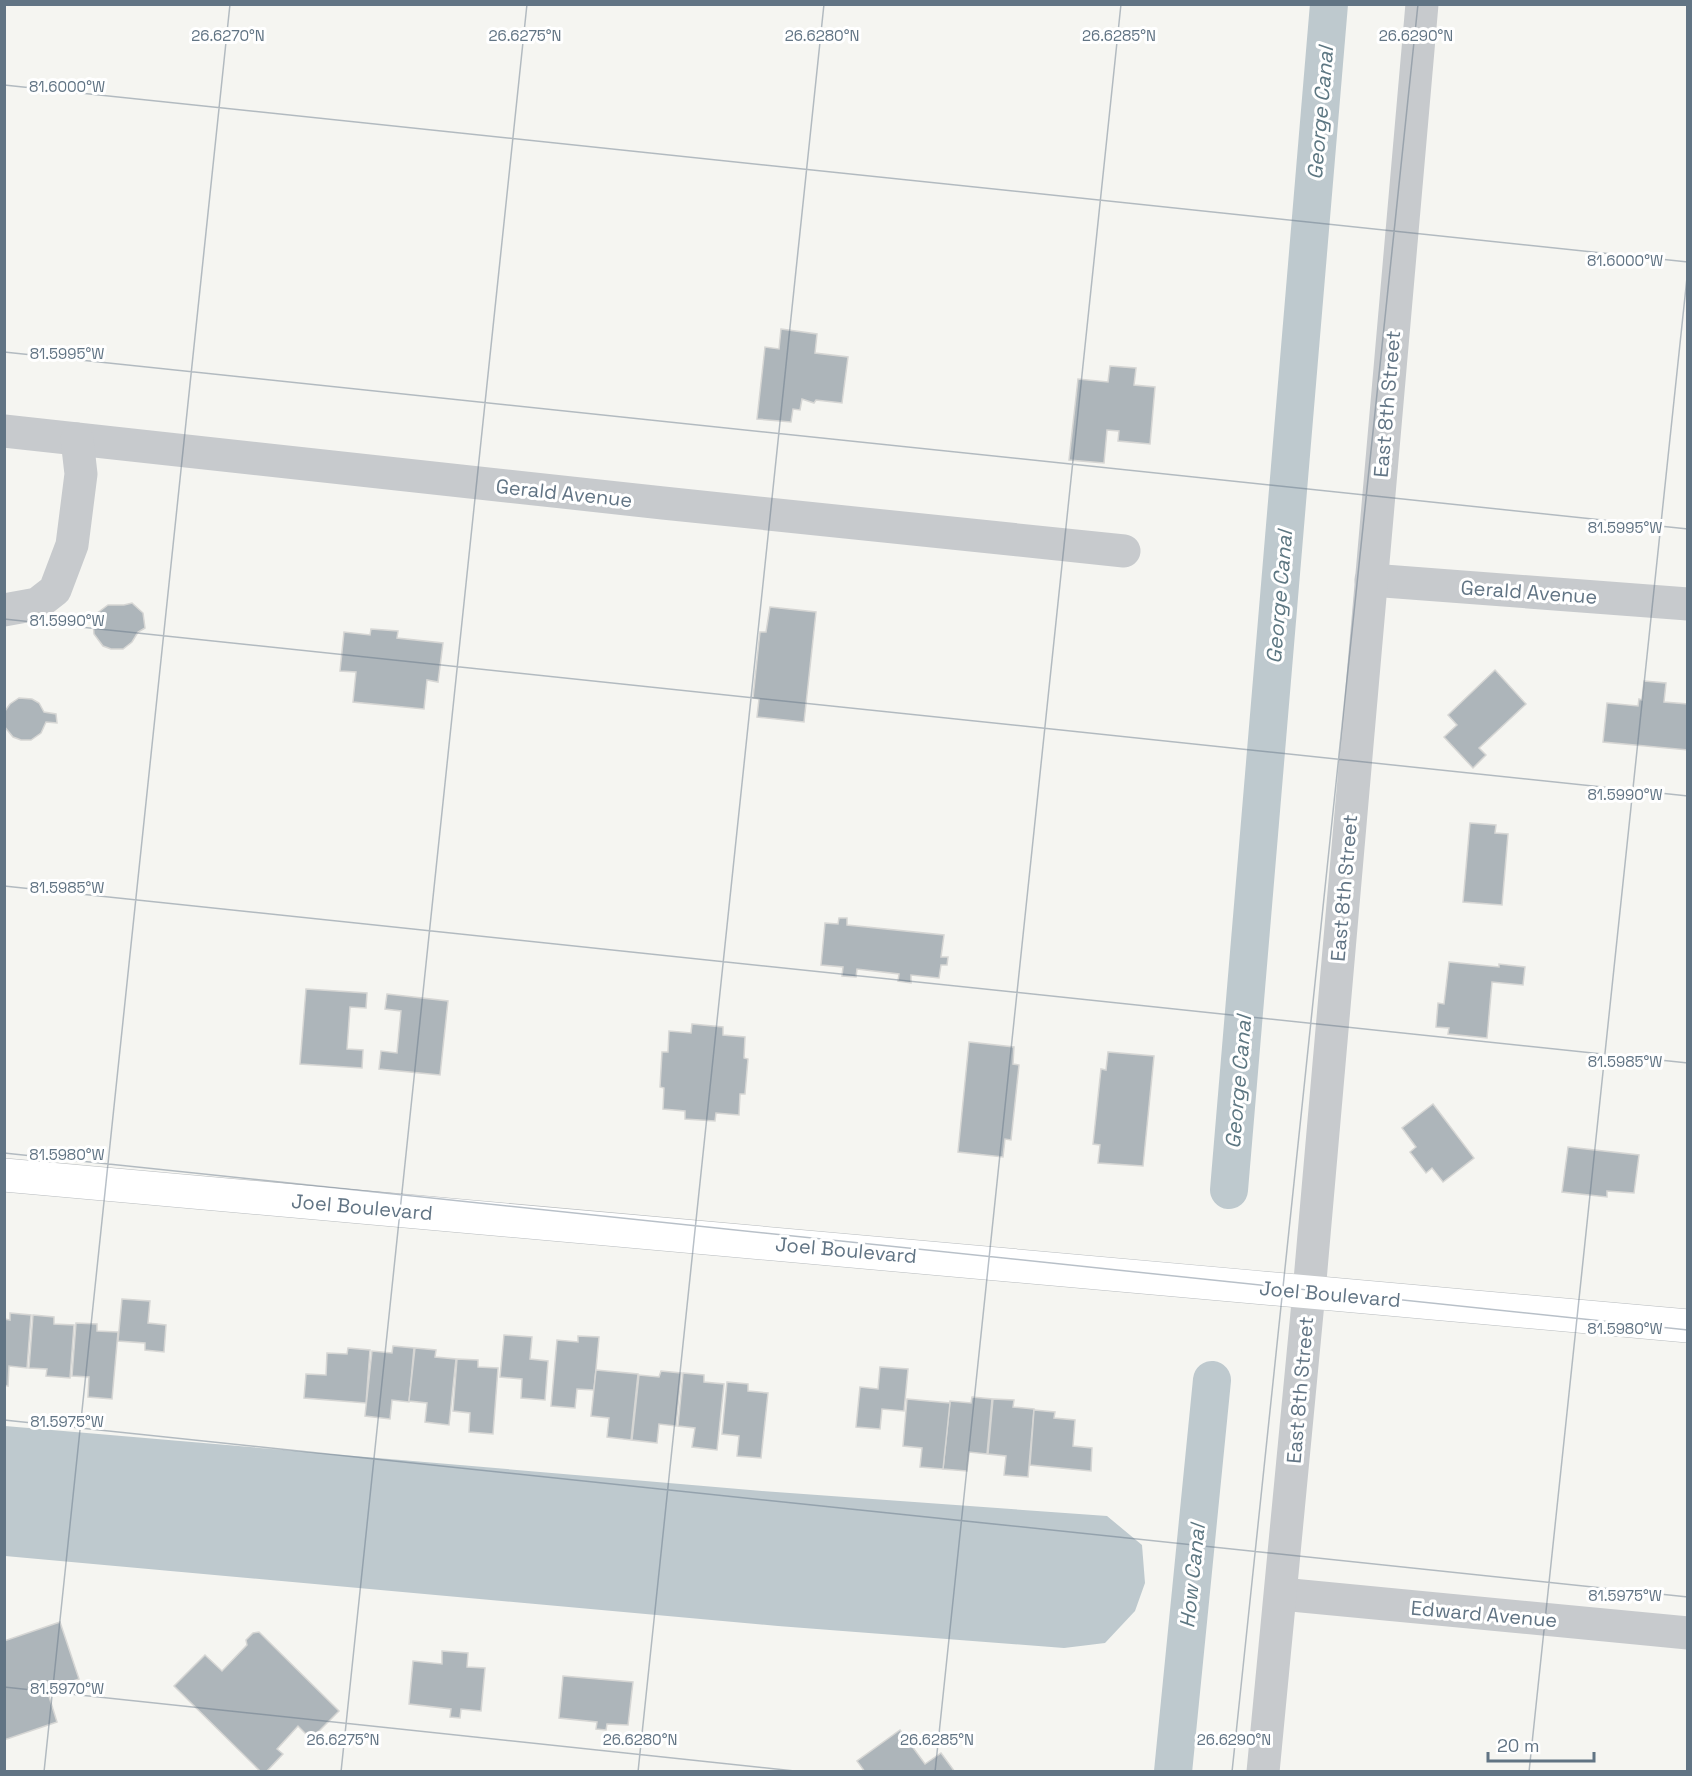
<svg xmlns="http://www.w3.org/2000/svg" width="1692" height="1776" viewBox="0 0 1692 1776" font-family="'Space Grotesk',sans-serif">
	<style>
		.water { fill: #bec9ce }
		.lines { fill: none; stroke-linecap: round; stroke-linejoin: round }
		.canal { stroke: #bec9ce; stroke-width: 38 }
		.building { fill: #adb5ba; stroke: #d6d6d4; stroke-width: 1.5 }
		.major-casing { stroke: #b7bbbe; stroke-width: 34 }
		.minor { stroke: #c7cacd; stroke-width: 33 }
		.major { stroke: #fff; stroke-width: 33 }
		.ticks { fill: none; stroke: #617484; stroke-width: 1.5; stroke-opacity: 0.45 }
		.labels { text-anchor: middle; dominant-baseline: central; stroke-width: 6; stroke-linejoin: round; paint-order: stroke }
		.street-label { font-size: 20px; fill: #617484; stroke: #fff }
		.water-label { font-size: 21px; font-style: italic; fill: #5d7782; stroke: #fff }
		.ticks-label { font-size: 15px; text-anchor: middle; fill: #617484; stroke: #fff; stroke-width: 6; stroke-linejoin: round; paint-order: stroke }
	</style>
	<rect width="100%" height="100%" fill="#f5f5f1"/>
	<!-- water -->
	<polygon class="water" points="5,1426 762,1491 1107,1516 1142,1545 1145,1583 1135,1611 1105,1643 1064,1648 778,1626 5,1556"/>
	<g class="lines">
		<!-- canal -->
		<g class="canal">
			<polyline points="1229,1190 1329,4"/>
			<polyline points="1173,1772 1212,1380"/>
		</g>
	</g>
	<!-- building -->
	<g class="building">
		<polygon points="781,329 817,334 815,353 848,357 842,403 816,400 814,403 802,399 800,410 793,409 791,422 757,419 765,347 779,349"/>
		<polygon points="1110,366 1136,368 1134,385 1155,387 1150,444 1118,441 1119,431 1107,430 1104,463 1069,460 1078,379 1108,382"/>
		<polygon points="132,603 143,613 145,628 138,632 132,642 123,649 111,649 103,646 94,634 93,622 96,614 108,605 124,605"/>
		<polygon points="770,607 816,612 804,722 757,717 759,699 753,698 760,632 766,632"/>
		<polygon points="371,629 398,631 397,638 443,643 438,682 427,680 424,709 353,702 356,672 340,671 344,632 370,635"/>
		<polygon points="1495,670 1526,704 1479,748 1486,755 1473,768 1444,737 1457,725 1448,715"/>
		<polygon points="1644,681 1666,683 1664,702 1688,704 1688,750 1603,742 1607,703 1638,706 1639,699 1642,700"/>
		<polygon points="19,698 32,699 39,703 44,712 56,714 57,723 46,722 41,733 31,740 21,740 13,737 4,726 5,711 10,704"/>
		<polygon points="1470,823 1496,825 1495,833 1508,834 1502,905 1463,902"/>
		<polygon points="839,918 847,918 847,925 944,935 941,957 948,957 947,965 941,965 939,978 911,975 911,983 898,981 899,974 857,969 856,977 842,976 843,967 821,965 825,923 838,924"/>
		<polygon points="1449,962 1499,967 1499,964 1525,967 1523,985 1492,982 1487,1038 1448,1034 1449,1028 1436,1027 1438,1003 1444,1004"/>
		<polygon points="306,989 367,993 366,1008 350,1007 347,1049 363,1050 362,1068 300,1064"/>
		<polygon points="387,994 448,1001 440,1075 379,1069 381,1051 397,1053 401,1011 385,1009"/>
		<polygon points="692,1024 723,1027 723,1035 745,1037 744,1058 748,1059 745,1094 740,1094 739,1115 716,1113 715,1121 685,1119 685,1111 663,1109 664,1088 660,1087 662,1052 668,1052 669,1031 691,1033"/>
		<polygon points="969,1042 1014,1047 1013,1064 1019,1065 1011,1140 1005,1139 1003,1157 958,1152"/>
		<polygon points="1108,1052 1154,1056 1143,1166 1098,1163 1100,1145 1093,1144 1101,1069 1106,1070"/>
		<polygon points="1433,1104 1474,1158 1443,1182 1432,1168 1426,1173 1410,1152 1416,1147 1402,1128"/>
		<polygon points="1568,1147 1639,1155 1634,1193 1607,1191 1607,1197 1562,1192"/>
		<polygon points="122,1299 150,1301 148,1323 166,1325 164,1352 145,1350 145,1343 118,1341"/>
		<polygon points="10,1313 31,1315 27,1368 9,1366 8,1386 4,1385 4,1319 10,1320"/>
		<polygon points="33,1315 54,1317 54,1324 74,1325 70,1378 46,1376 47,1369 29,1368"/>
		<polygon points="76,1323 97,1324 97,1331 118,1332 112,1399 88,1397 89,1377 72,1376"/>
		<polygon points="504,1335 532,1337 530,1359 548,1361 545,1400 521,1398 522,1379 500,1377"/>
		<polygon points="578,1336 599,1337 594,1390 577,1389 575,1408 551,1406 557,1340 578,1342"/>
		<polygon points="393,1346 414,1348 409,1402 392,1400 390,1419 365,1416 372,1351 392,1353"/>
		<polygon points="348,1348 370,1350 366,1403 304,1398 306,1374 326,1375 327,1353 347,1354"/>
		<polygon points="415,1348 436,1350 435,1357 456,1359 449,1425 425,1422 427,1403 409,1401"/>
		<polygon points="457,1359 478,1360 478,1367 498,1368 493,1434 469,1432 470,1413 453,1411"/>
		<polygon points="880,1367 908,1369 904,1411 882,1409 880,1429 856,1427 860,1387 878,1389"/>
		<polygon points="596,1370 638,1374 631,1440 607,1437 609,1418 591,1416"/>
		<polygon points="661,1371 681,1373 676,1426 659,1424 657,1443 632,1440 639,1375 659,1377"/>
		<polygon points="683,1373 704,1375 704,1382 724,1384 717,1450 692,1447 695,1428 678,1426"/>
		<polygon points="727,1382 748,1384 748,1391 768,1393 761,1458 737,1456 739,1436 722,1434"/>
		<polygon points="972,1397 992,1399 987,1454 969,1452 967,1471 943,1469 950,1401 971,1403"/>
		<polygon points="907,1399 950,1403 943,1469 920,1467 922,1448 903,1446"/>
		<polygon points="993,1399 1014,1400 1013,1407 1034,1409 1028,1477 1004,1475 1006,1456 988,1454"/>
		<polygon points="1034,1410 1055,1412 1054,1418 1075,1420 1073,1446 1092,1448 1091,1471 1030,1465"/>
		<polygon points="60,1622 79,1679 47,1690 57,1722 4,1740 4,1641"/>
		<polygon points="259,1632 339,1711 311,1739 298,1726 277,1749 283,1754 266,1772 261,1772 174,1686 205,1655 222,1671 247,1645 246,1640 253,1633"/>
		<polygon points="442,1651 468,1653 467,1667 485,1668 481,1711 461,1709 460,1718 450,1717 451,1709 409,1704 413,1661 442,1664"/>
		<polygon points="563,1676 633,1682 628,1725 607,1724 606,1730 596,1729 597,1722 559,1718"/>
		<polygon points="900,1730 925,1764 941,1753 955,1772 865,1772 857,1761"/>
	</g>
	<g class="lines">
		<defs>
			<polyline id="major" points="4,1175 1688,1326"/>
		</defs>
		<!-- major casing -->
		<use href="#major" class="major-casing"/>
		<!-- minor -->
		<g class="minor">
			<polyline points="4,431 663,503 1124,551"/>
			<polyline points="1371,580 1688,604"/>
			<polyline points="4,610 37,604 55,590 72,545 81,474 77,439"/>
			<polyline points="1281,1594 1688,1633"/>
			<polyline points="1263,1772 1309,1292 1422,4"/>
		</g>
		<!-- major -->
		<use href="#major" class="major"/>
	</g>
	<!-- ticks -->
	<path class="ticks" d="M4 85 1688 262M4 352 1688 529M4 619 1688 796M4 886 1688 1063M4 1153 1688 1330M4 1420 1688 1597M4 1687 804 1772M44 1772 230 4M341 1772 527 4M638 1772 824 4M935 1772 1121 4M1232 1772 1418 4M1529 1772 1688 268"/>
	<g class="labels">
		<!-- street labels -->
		<g class="street-label">
			<text transform="translate(1387 404) rotate(-85)">East 8th Street</text>
			<text transform="translate(564 493) rotate(6)">Gerald Avenue</text>
			<text transform="translate(1529 592) rotate(4)">Gerald Avenue</text>
			<text transform="translate(1344 888) rotate(-85)">East 8th Street</text>
			<text transform="translate(362 1207) rotate(5)">Joel Boulevard</text>
			<text transform="translate(846 1250) rotate(5)">Joel Boulevard</text>
			<text transform="translate(1330 1294) rotate(5)">Joel Boulevard</text>
			<text transform="translate(1300 1390) rotate(-85)">East 8th Street</text>
			<text transform="translate(1484 1614) rotate(5)">Edward Avenue</text>
		</g>
		<!-- water labels -->
		<g class="water-label">
			<text transform="translate(1320 113) rotate(-85)">George Canal</text>
			<text transform="translate(1279 597) rotate(-85)">George Canal</text>
			<text transform="translate(1238 1082) rotate(-85)">George Canal</text>
			<text transform="translate(1192 1576) rotate(-84)">How Canal</text>
		</g>
	</g>
	<g class="ticks-label">
		<text x="228" y="41">26.6270°N</text>
		<text x="525" y="41">26.6275°N</text>
		<text x="822" y="41">26.6280°N</text>
		<text x="1119" y="41">26.6285°N</text>
		<text x="1416" y="41">26.6290°N</text>
		<text x="67" y="92">81.6000°W</text>
		<text x="1625" y="266">81.6000°W</text>
		<text x="67" y="359">81.5995°W</text>
		<text x="1625" y="533">81.5995°W</text>
		<text x="67" y="626">81.5990°W</text>
		<text x="1625" y="800">81.5990°W</text>
		<text x="67" y="893">81.5985°W</text>
		<text x="1625" y="1067">81.5985°W</text>
		<text x="67" y="1160">81.5980°W</text>
		<text x="1625" y="1334">81.5980°W</text>
		<text x="67" y="1427">81.5975°W</text>
		<text x="1625" y="1601">81.5975°W</text>
		<text x="67" y="1694">81.5970°W</text>
		<text x="343" y="1745">26.6275°N</text>
		<text x="640" y="1745">26.6280°N</text>
		<text x="937" y="1745">26.6285°N</text>
		<text x="1234" y="1745">26.6290°N</text>
	</g>
	<!-- border -->
	<rect width="1692" height="1776" fill="none" stroke="#617484" stroke-width="12"/>
	<!-- scale -->
	<path d="M1488 1752v9h106v-9" fill="none" stroke="#617484" stroke-width="3"/>
	<text x="1497" y="1752" font-size="18" fill="#617484" stroke="#ffffff" stroke-width="4.5" paint-order="stroke">20 m</text>
</svg>
